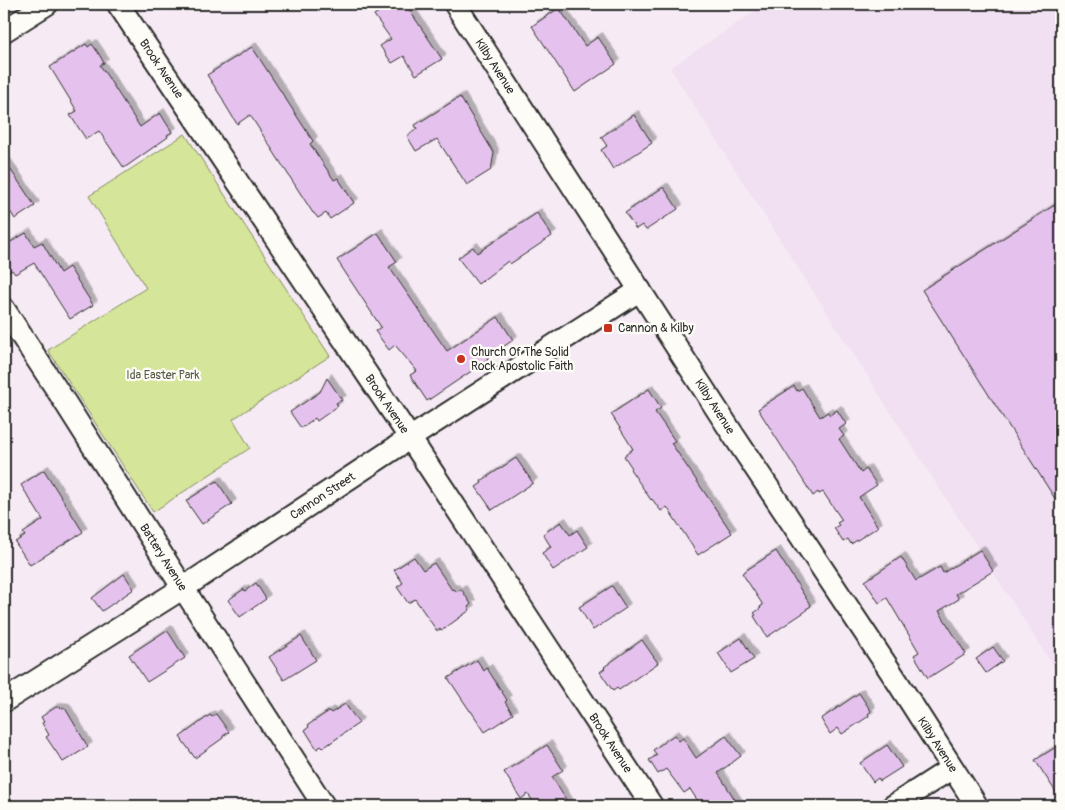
<svg xmlns="http://www.w3.org/2000/svg" width="1065" height="810" viewBox="0 0 1065 810" font-family="Pangolin,sans-serif">
	<style>
		.built { fill: #f1dff2 }
		.green { fill: #d5e599; stroke: #808862 }
		.building { fill: #e5c2ed; stroke: #2b2b2b; filter: url(#shadow) }
		.lines { fill: none; stroke-linecap: round; stroke-linejoin: round }
		.street-casing { stroke: #2b2b2b; stroke-width: 25 }
		.street { stroke: #fdfcf7; stroke-width: 21 }
		.poi-dot { fill: #c8321e; stroke: #fdfcf7; stroke-width: 2 }
		.labels { text-anchor: middle; dominant-baseline: central; stroke-width: 4.5; stroke-linejoin: round; paint-order: stroke }
		.street-label { font-size: 12px; fill: #2b2b2b; stroke: #fdfcf7 }
		.poi-label { font-size: 12px; fill: #2b2b2b; stroke: #fdfcf7; text-anchor: start }
		.park-label { font-size: 12px; fill: #565a46; stroke: #fdfcf7 }
	</style>
	<defs>
		<filter id="shadow"><feDropShadow dx="4.5" dy="-4.5" stdDeviation="0" flood-color="#0004"/></filter>
	</defs>
	<rect width="100%" height="100%" fill="#f6ebf4"/>
	<filter id="ink" filterUnits="userSpaceOnUse"><feTurbulence type="fractalNoise" baseFrequency=".02" numOctaves="2"/><feDisplacementMap in="SourceGraphic" scale="10" xChannelSelector="R" yChannelSelector="G"/><feConvolveMatrix kernelMatrix="1 2 1 2 8 2 1 2 1" color-interpolation-filters="sRGB"/></filter>
	<g filter="url(#ink)">
		<!-- built -->
		<polygon class="built" points="766,4 1061,4 1061,678 670,68"/>
		<!-- green -->
		<polygon class="green" points="185,134 330,356 233,419 250,448 153,512 48,350 146,288 89,196"/>
		<!-- building -->
		<g class="building">
			<polygon points="390,4 400,4 404,11 408,8 442,59 416,75 404,56 392,63 380,46 391,39 374,15"/>
			<polygon points="559,8 585,46 598,37 616,64 575,92 532,26"/>
			<polygon points="86,44 88,47 92,44 99,54 104,63 100,65 140,127 160,113 172,132 167,135 168,137 124,168 99,131 86,139 70,115 77,111 50,67"/>
			<polygon points="252,47 313,141 310,144 334,180 338,178 354,203 330,219 326,213 318,218 314,213 313,213 250,115 237,124 223,101 224,101 207,75"/>
			<polygon points="460,97 494,153 491,170 467,185 437,139 416,151 407,136 417,129 415,125"/>
			<polygon points="634,115 652,143 613,169 601,150 607,146 601,137"/>
			<polygon points="4,160 35,206 15,219 4,202"/>
			<polygon points="662,188 664,188 678,209 646,230 642,225 636,229 625,213"/>
			<polygon points="1061,201 1061,508 922,290"/>
			<polygon points="537,213 552,236 510,264 508,261 478,284 458,258 473,247 477,253"/>
			<polygon points="26,233 34,246 42,242 60,273 69,267 93,305 70,319 34,263 15,274 12,270 4,275 4,246"/>
			<polygon points="378,233 397,262 389,267 447,351 498,317 513,340 487,358 488,360 427,401 410,375 417,371 395,345 389,350 375,331 381,327 337,260"/>
			<polygon points="327,378 342,400 336,403 338,406 317,421 315,418 301,428 290,412 320,392"/>
			<polygon points="794,386 797,391 802,388 820,417 828,412 830,415 837,410 846,424 839,429 844,436 839,439 861,473 866,469 877,485 859,497 878,527 851,544 848,539 843,542 834,528 839,525 837,523 842,520 823,492 819,494 818,492 813,496 758,409"/>
			<polygon points="649,389 661,408 655,412 675,441 671,443 732,533 698,555 667,507 661,511 652,499 651,500 630,469 632,468 624,456 633,449 611,414"/>
			<polygon points="516,458 533,483 492,510 476,487 482,483 481,481"/>
			<polygon points="44,470 83,532 30,565 15,542 25,536 23,533 43,520 21,485"/>
			<polygon points="217,481 232,504 202,524 186,501"/>
			<polygon points="561,522 570,535 577,530 588,547 553,570 542,553 551,547 543,534"/>
			<polygon points="980,550 993,571 956,594 959,599 939,611 966,654 928,678 914,655 919,652 887,598 879,603 865,581 901,557 916,581 940,567 943,573"/>
			<polygon points="776,551 811,606 806,609 806,611 767,637 754,616 756,615 754,613 761,608 760,607 763,605 742,573"/>
			<polygon points="414,557 423,570 434,563 452,590 454,589 457,592 461,589 471,604 468,607 470,610 441,631 440,629 437,631 415,599 408,603 397,587 403,583 394,570"/>
			<polygon points="124,574 134,589 102,611 92,598"/>
			<polygon points="256,583 266,599 240,617 228,600 244,589 245,591"/>
			<polygon points="612,586 626,608 593,630 579,607"/>
			<polygon points="167,630 185,658 147,682 129,655"/>
			<polygon points="301,636 316,660 284,680 269,657"/>
			<polygon points="741,638 754,659 731,673 718,653"/>
			<polygon points="642,640 658,663 619,690 617,688 613,691 600,672 605,668 604,667"/>
			<polygon points="993,647 1003,661 986,673 976,659"/>
			<polygon points="477,660 484,671 487,668 507,700 505,702 513,714 485,732 471,711 470,711 448,678"/>
			<polygon points="859,693 871,711 868,714 869,716 842,734 838,728 830,734 821,719"/>
			<polygon points="345,704 359,723 323,748 321,746 317,749 305,730 309,727 308,725 329,711 331,713"/>
			<polygon points="56,707 65,708 88,747 63,762 46,737 49,735 42,723 44,722 41,717"/>
			<polygon points="216,714 229,732 223,736 223,738 195,758 180,737 210,715 212,717"/>
			<polygon points="674,735 679,741 683,738 696,758 726,736 741,756 718,773 739,806 701,806 690,789 684,793 666,769 658,774 649,760 657,755 653,750"/>
			<polygon points="1061,744 1061,800 1035,760"/>
			<polygon points="547,745 563,770 552,777 570,806 536,806 528,794 521,799 504,772"/>
			<polygon points="887,745 902,767 880,781 878,778 873,782 860,763"/>
		</g>
		<g class="lines">
			<defs>
				<g id="street">
					<path id="s1" d="M118 4 410 438 652 806"/>
					<path id="s2" d="M455 4 734 436 895 678 977 806"/>
					<polyline points="4,31 47,4"/>
					<path id="s3" d="M4 309 61 396 183 588 324 806"/>
					<path id="s4" d="M4 701 183 588 410 438 640 290"/>
					<polyline points="893,806 952,768"/>
				</g>
			</defs>
			<!-- street casing -->
			<use href="#street" class="street-casing"/>
			<!-- street -->
			<use href="#street" class="street"/>
		</g>
	</g>
	<!-- markers -->
	<g class="poi-dot">
		<rect x="603" y="323" width="10" height="10" rx="2.5"/>
		<circle cx="461" cy="359" r="5"/>
	</g>
	<g class="labels">
		<!-- street labels -->
		<g class="street-label">
			<text stroke="none"><textPath href="#s2" startOffset="74">Kilby Avenue</textPath></text>
			<text stroke="none"><textPath href="#s1" startOffset="78">Brook Avenue</textPath></text>
			<text stroke="none"><textPath href="#s1" startOffset="482">Brook Avenue</textPath></text>
			<text stroke="none"><textPath href="#s2" startOffset="479">Kilby Avenue</textPath></text>
			<text stroke="none"><textPath href="#s4" startOffset="379">Cannon Street</textPath></text>
			<text stroke="none"><textPath href="#s3" startOffset="295">Battery Avenue</textPath></text>
			<text stroke="none"><textPath href="#s1" startOffset="888">Brook Avenue</textPath></text>
			<text stroke="none"><textPath href="#s2" startOffset="884">Kilby Avenue</textPath></text>
		</g>
		<!-- poi labels -->
		<g class="poi-label">
			<text x="618" y="328">Cannon &amp; Kilby</text>
			<text x="471" y="352">Church Of The Solid<tspan x="471" dy="14">Rock Apostolic Faith</tspan></text>
		</g>
		<!-- park labels -->
		<g class="park-label">
			<text x="163" y="375">Ida Easter Park</text>
		</g>
	</g>
	<!-- margin -->
	<rect width="1065" height="810" fill="none" stroke="#fdfcf7" stroke-width="20"/>
	<rect x="10" y="10" width="1045" height="790" fill="none" stroke="#2b2b2b" stroke-width="2" filter="url(#ink)"/>
</svg>
